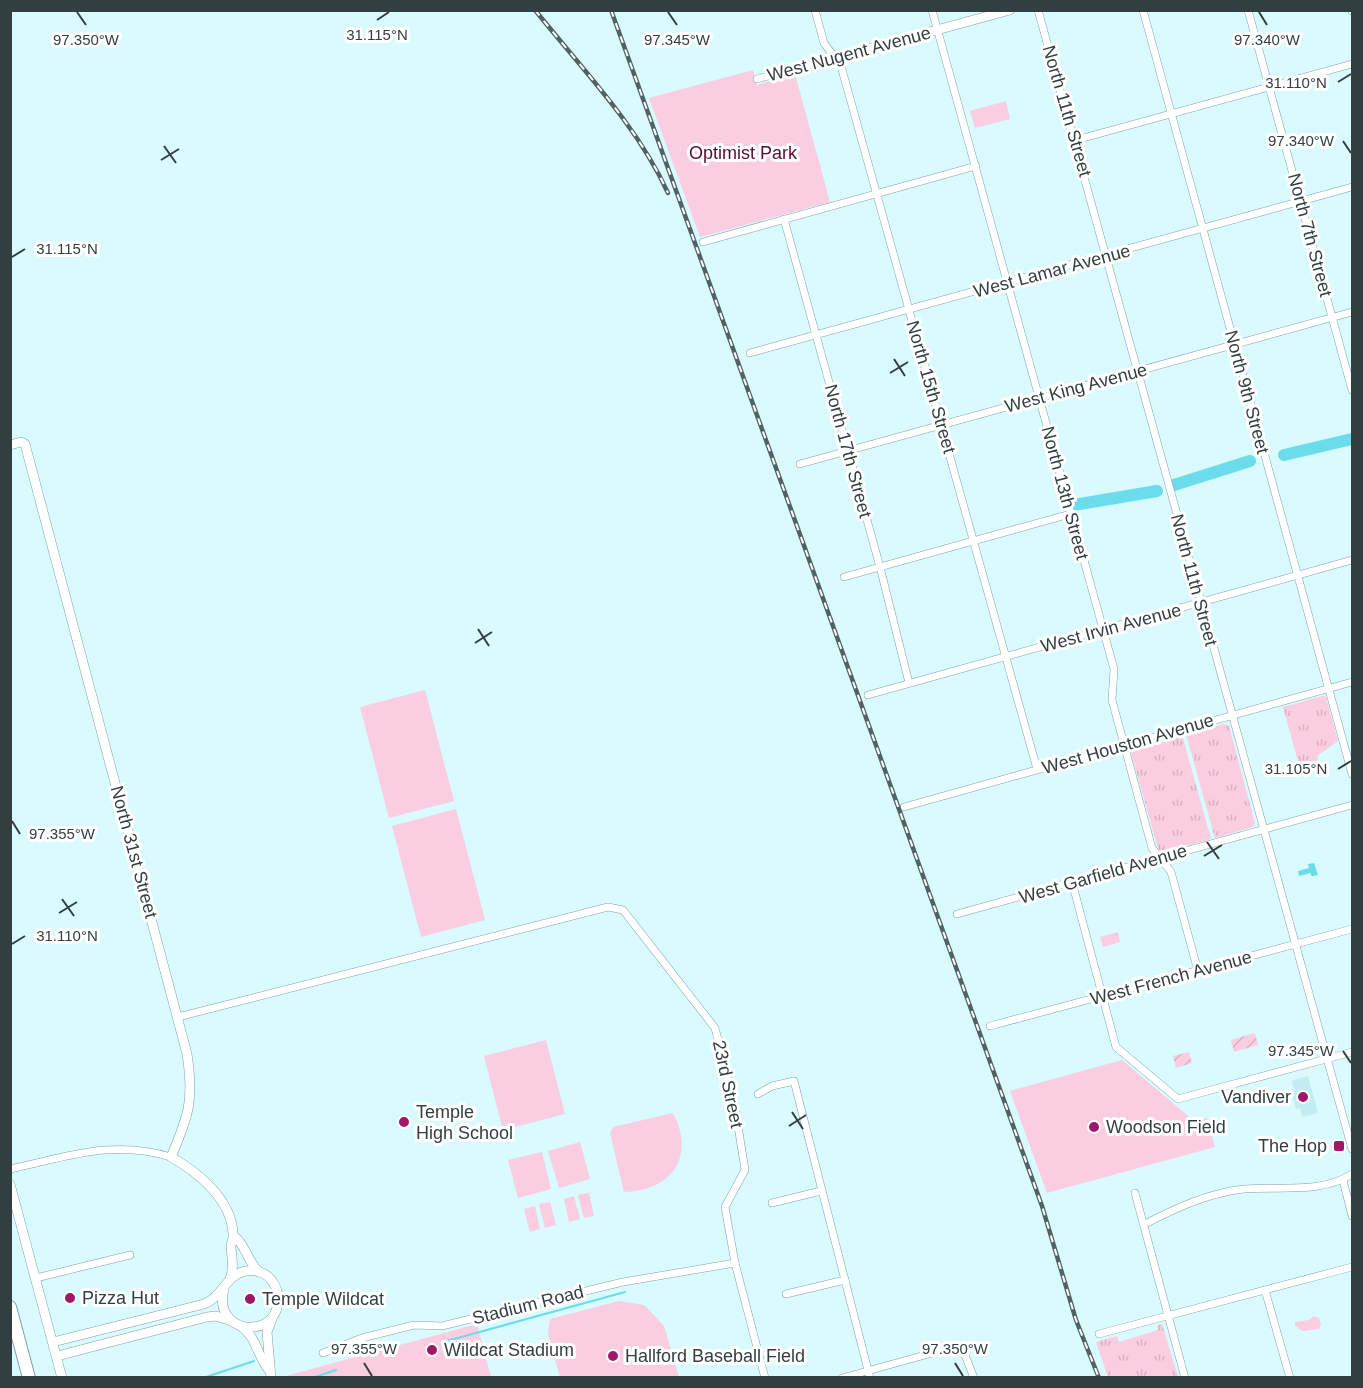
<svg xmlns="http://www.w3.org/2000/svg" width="1363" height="1388" viewBox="0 0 1363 1388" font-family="Arial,sans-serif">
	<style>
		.built { fill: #c3edf2 }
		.grass { fill: url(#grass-tufts) }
		.park { fill: #facde0 }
		.garden { fill: url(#garden-furrows) }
		.water { fill: url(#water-ripples) }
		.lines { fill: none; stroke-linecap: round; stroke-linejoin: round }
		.stream { stroke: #6bdceb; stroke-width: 2 }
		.river { stroke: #6bdceb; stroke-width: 12 }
		.street-casing { stroke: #82a1a5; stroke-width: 8 }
		.secondary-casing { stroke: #82a1a5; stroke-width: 10 }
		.highway-casing { stroke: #82a1a5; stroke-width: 14 }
		.street { stroke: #fff; stroke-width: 7 }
		.secondary { stroke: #fff; stroke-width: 9 }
		.highway { stroke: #fff; stroke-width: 12 }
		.rail-casing { stroke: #516264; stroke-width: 4.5 }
		.rail { stroke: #fff; stroke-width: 2; stroke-dasharray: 7; stroke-linecap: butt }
		.ticks { fill: none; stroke: #323f41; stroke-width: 2 }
		.poi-dot { fill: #9f1867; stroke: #fff; stroke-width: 2 }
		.labels { text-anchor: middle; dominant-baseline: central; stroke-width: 6; stroke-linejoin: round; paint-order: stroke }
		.street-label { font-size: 18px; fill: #323f41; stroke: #fff }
		.park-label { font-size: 18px; fill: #540e35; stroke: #fff }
		.poi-label { font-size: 18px; fill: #323f41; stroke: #fff; text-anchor: start }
		.ticks-label { font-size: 15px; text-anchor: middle; fill: #323f41; stroke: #fff; stroke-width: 6; stroke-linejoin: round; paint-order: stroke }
	</style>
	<defs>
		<pattern id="grass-tufts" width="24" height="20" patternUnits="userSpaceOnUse" patternTransform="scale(1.5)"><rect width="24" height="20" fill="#facde0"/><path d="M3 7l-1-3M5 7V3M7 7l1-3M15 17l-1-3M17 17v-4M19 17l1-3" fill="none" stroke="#d7b1c1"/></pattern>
		<pattern id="garden-furrows" width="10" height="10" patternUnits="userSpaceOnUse" patternTransform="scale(1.5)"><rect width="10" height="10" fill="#facde0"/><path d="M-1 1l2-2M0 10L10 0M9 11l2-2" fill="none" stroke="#d7b1c1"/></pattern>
		<pattern id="water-ripples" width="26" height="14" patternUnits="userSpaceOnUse" patternTransform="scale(1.5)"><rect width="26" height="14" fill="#6bdceb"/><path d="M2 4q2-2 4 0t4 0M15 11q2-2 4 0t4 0" fill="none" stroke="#59b4c0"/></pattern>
	</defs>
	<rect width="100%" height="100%" fill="#d9fafe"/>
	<!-- built -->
	<polygon class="built" points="1308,1076 1318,1113 1302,1117 1300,1108 1296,1109 1291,1091 1295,1090 1291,1081"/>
	<!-- grass -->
	<g class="grass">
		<polygon points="1323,696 1326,697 1338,741 1317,756 1318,760 1299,765 1283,707"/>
		<polygon points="1224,724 1229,726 1255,823 1253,827 1215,838 1186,734"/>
		<polygon points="1182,735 1211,839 1163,852 1158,849 1130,749 1154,743 1156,745"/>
		<polygon points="1162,1324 1178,1377 1108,1377 1096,1342 1117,1336 1119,1342 1158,1330 1157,1325"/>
	</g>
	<!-- park -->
	<g class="park">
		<polygon points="753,70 757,85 795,74 830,202 700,237 649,98"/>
		<polygon points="1006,101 1010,119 975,128 970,111"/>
		<polygon points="425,690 454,801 389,818 360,707"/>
		<polygon points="456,809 485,920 421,937 392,826"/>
		<polygon points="1118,932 1120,942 1103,947 1100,937"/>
		<polygon points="546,1040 565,1114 503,1130 484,1056"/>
		<polygon points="1122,1060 1194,1121 1207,1118 1215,1147 1047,1193 1010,1091"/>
		<path d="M673 1113C696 1157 671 1191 624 1192L610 1133 613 1127Z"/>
		<polygon points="580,1142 590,1179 559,1188 548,1151"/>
		<polygon points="542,1152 551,1189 518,1198 508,1160"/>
		<polygon points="589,1193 594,1216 584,1218 578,1195"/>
		<polygon points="574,1196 580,1219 569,1222 564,1199"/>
		<polygon points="550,1202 556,1225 545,1228 539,1204"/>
		<polygon points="535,1206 540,1229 530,1232 524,1209"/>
		<polygon points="619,1301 644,1305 664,1326 679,1377 560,1377 548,1334 550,1319"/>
		<polygon points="1314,1316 1319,1318 1321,1325 1319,1329 1302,1331 1295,1325 1295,1322 1309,1320"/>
		<polygon points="477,1324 491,1377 282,1377"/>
	</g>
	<!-- garden -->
	<g class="garden">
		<polygon points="1255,1033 1258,1045 1234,1052 1231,1040"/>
		<polygon points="1189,1052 1192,1063 1176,1068 1173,1056"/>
	</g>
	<!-- water -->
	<polygon class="water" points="1314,863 1318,875 1312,876 1310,873 1299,876 1298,871 1309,868 1308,864"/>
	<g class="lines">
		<!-- stream -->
		<g class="stream">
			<polyline points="443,1342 625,1292"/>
			<polyline points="203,1378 254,1361"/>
			<polyline points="312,1378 336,1370"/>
		</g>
		<!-- river -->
		<g class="river">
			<polyline points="1284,455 1352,439"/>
			<polyline points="1174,485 1250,461"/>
			<polyline points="1074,505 1157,491"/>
		</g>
		<defs>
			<g id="street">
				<polyline points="815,10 824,43 841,66 1037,769"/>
				<polyline points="932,10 1114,669 1112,700 1152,848 1171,872 1198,971"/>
				<polyline points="1038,10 1352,1149"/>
				<polyline points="1143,10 1352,774"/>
				<polyline points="1248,10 1352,390"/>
				<polyline points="1352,10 1352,11"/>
				<polyline points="757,79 834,58"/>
				<polyline points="1076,140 1352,64"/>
				<polyline points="784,219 880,567 909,683"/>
				<polyline points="703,242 976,166"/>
				<polyline points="750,353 1352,187"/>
				<polyline points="800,464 1352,312"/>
				<polyline points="844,577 1070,514"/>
				<polyline points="868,695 1352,560"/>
				<polyline points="904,807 1352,682"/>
				<polyline points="1072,882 1116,1047 1178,1099 1352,1052"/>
				<polyline points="957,914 1352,805"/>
				<polyline points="178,1017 608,907 623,910 715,1028 734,1101 745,1170 725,1207 735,1263 765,1378"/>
				<polyline points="990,1026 1352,929"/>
				<polyline points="758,1094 772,1086 794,1081 870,1378"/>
				<path d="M10 1169C67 1157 113 1139 171 1157"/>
				<polyline points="1343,1180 1352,1216"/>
				<polyline points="1135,1193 1185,1378"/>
				<polyline points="772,1203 821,1191"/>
				<path d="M1145 1224C1176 1208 1208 1193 1244 1189 1279 1186 1321 1194 1352 1174"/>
				<polyline points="36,1278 130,1255"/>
				<polyline points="1265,1290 1290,1378"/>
				<polyline points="786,1294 845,1280"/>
				<polyline points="1099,1334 1352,1267"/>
				<polyline points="323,1353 362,1338 414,1325 442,1326 623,1282 735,1263"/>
				<polyline points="842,1378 954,1347 963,1350 974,1378"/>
			</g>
			<g id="secondary">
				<polyline points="834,58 1010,10"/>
				<path d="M10 445 21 442 25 444 187 1054C194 1100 189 1115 171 1157 198 1172 232 1200 233 1234 234 1239 231 1242 231 1247 232 1259 234 1268 230 1279"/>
				<polyline points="10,1184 62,1378"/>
				<path d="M234 1236C246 1245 247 1261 259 1272"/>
				<path d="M242 1327C257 1338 257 1356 269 1370"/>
				<path d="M53 1342 204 1304C223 1297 226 1274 246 1271 285 1265 290 1326 252 1327 244 1328 236 1325 230 1319 222 1311 221 1300 224 1289"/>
				<polyline points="57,1356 207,1317 216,1316 232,1321"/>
				<polyline points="271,1378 267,1332 272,1319"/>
			</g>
			<polyline id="highway" points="10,1307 29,1378"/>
		</defs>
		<!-- street casing -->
		<use href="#street" class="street-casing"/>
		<!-- secondary casing -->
		<use href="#secondary" class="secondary-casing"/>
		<!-- highway casing -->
		<use href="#highway" class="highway-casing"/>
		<!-- street -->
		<use href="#street" class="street"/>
		<!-- secondary -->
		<use href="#secondary" class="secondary"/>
		<!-- highway -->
		<use href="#highway" class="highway"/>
		<defs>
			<g id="rail">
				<path d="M535 10C582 69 637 125 668 193"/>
				<polyline points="611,10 1042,1206 1076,1320 1099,1378"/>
			</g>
		</defs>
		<!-- rail casing -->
		<use href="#rail" class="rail-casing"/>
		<!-- rail -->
		<use href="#rail" class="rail"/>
	</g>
	<!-- ticks -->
	<path class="ticks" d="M77 12 86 25M668 12 677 25M1259 12 1267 25M377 20 389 12M1338 82 1351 74M1343 141 1351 153M164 146 176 163M161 160 179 149M12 257 25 249M894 359 905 376M890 373 908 362M478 629 489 646M475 643 492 632M1338 769 1351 761M12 821 20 834M1207 842 1219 859M1204 856 1222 845M62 899 74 916M59 913 77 902M12 944 25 936M1343 1051 1351 1063M792 1112 803 1129M789 1126 806 1115M364 1363 372 1376M955 1363 963 1376"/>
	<!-- markers -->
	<g class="poi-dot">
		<circle cx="1303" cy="1097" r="6"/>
		<circle cx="404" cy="1122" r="6"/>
		<circle cx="1094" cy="1127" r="6"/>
		<rect x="1333" y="1140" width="12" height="12" rx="3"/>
		<circle cx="70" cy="1298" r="6"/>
		<circle cx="250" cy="1299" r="6"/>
		<circle cx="432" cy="1350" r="6"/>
		<circle cx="613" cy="1356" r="6"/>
	</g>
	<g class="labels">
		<!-- street labels -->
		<g class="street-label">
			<text transform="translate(849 54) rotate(-15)">West Nugent Avenue</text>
			<text transform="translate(1067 111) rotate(74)">North 11th Street</text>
			<text transform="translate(1310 235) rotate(75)">North 7th Street</text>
			<text transform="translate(1052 271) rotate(-15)">West Lamar Avenue</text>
			<text transform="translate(931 387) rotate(74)">North 15th Street</text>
			<text transform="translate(1076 388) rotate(-15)">West King Avenue</text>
			<text transform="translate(1247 392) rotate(75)">North 9th Street</text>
			<text transform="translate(848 451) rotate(75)">North 17th Street</text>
			<text transform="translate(1065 493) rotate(75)">North 13th Street</text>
			<text transform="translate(1194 580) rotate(75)">North 11th Street</text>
			<text transform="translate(1111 628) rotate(-15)">West Irvin Avenue</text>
			<text transform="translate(1128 744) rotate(-16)">West Houston Avenue</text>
			<text transform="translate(134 852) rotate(75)">North 31st Street</text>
			<text transform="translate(1103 874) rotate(-16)">West Garfield Avenue</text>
			<text transform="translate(1171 978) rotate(-15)">West French Avenue</text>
			<text transform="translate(728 1084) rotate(78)">23rd Street</text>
			<text transform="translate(528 1305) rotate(-14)">Stadium Road</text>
		</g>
		<!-- park labels -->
		<g class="park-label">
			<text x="743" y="153">Optimist Park</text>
		</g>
		<!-- poi labels -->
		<g class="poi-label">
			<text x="1291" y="1097" text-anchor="end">Vandiver</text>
			<text x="416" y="1112">Temple<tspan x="416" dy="21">High School</tspan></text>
			<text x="1106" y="1127">Woodson Field</text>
			<text x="1327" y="1146" text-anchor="end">The Hop</text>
			<text x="82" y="1298">Pizza Hut</text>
			<text x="262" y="1299">Temple Wildcat</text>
			<text x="444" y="1350">Wildcat Stadium</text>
			<text x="625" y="1356">Hallford Baseball Field</text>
		</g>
	</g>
	<g class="ticks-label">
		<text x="377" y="40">31.115°N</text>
		<text x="1267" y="45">97.340°W</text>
		<text x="86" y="45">97.350°W</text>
		<text x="677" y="45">97.345°W</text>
		<text x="1296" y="88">31.110°N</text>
		<text x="1301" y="146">97.340°W</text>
		<text x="67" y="254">31.115°N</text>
		<text x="1296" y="774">31.105°N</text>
		<text x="62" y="839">97.355°W</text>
		<text x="67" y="941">31.110°N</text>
		<text x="1301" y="1056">97.345°W</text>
		<text x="364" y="1354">97.355°W</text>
		<text x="955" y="1354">97.350°W</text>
	</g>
	<!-- border -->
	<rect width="1363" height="1388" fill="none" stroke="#323f41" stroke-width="24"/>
</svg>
